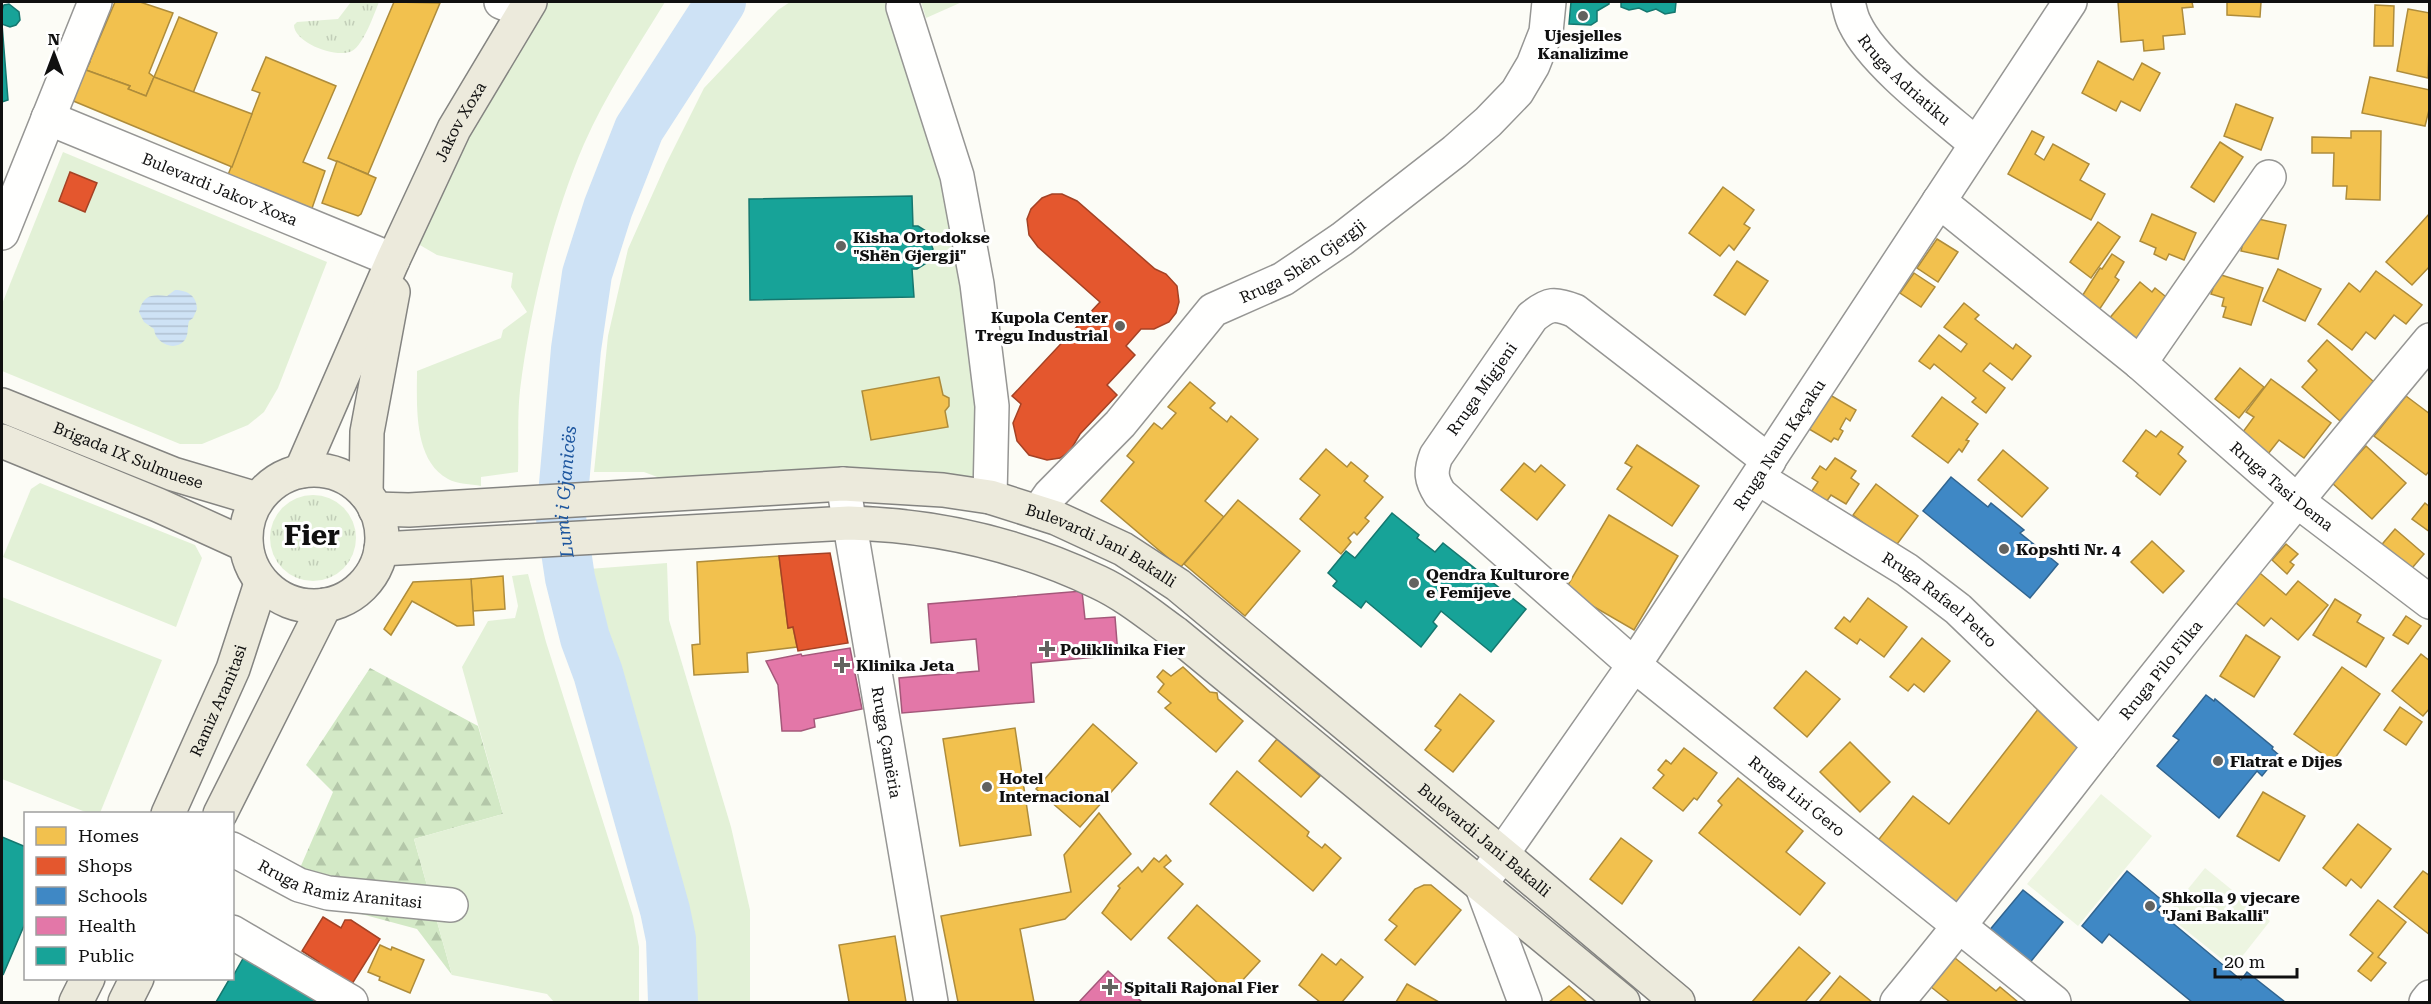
<svg xmlns="http://www.w3.org/2000/svg" width="2431" height="1004" viewBox="0 0 2431 1004" font-family="'Roboto Serif',serif">
	<style>
		.grass { fill: url(#grass-tufts) }
		.forest { fill: url(#forest-firs) }
		.park { fill: #e3f1d7 }
		.pitch { fill: #edf5e1 }
		.water { fill: url(#water-rules) }
		.homes { fill: #f2c14e; stroke: #ae8c3b; stroke-width: 1.5 }
		.shops { fill: #e4572e; stroke: #a44225; stroke-width: 1.5 }
		.schools { fill: #3f88c5; stroke: #31648f; stroke-width: 1.5 }
		.health { fill: #e377a8; stroke: #a4587a; stroke-width: 1.5 }
		.public { fill: #17a398; stroke: #15776f; stroke-width: 1.5 }
		.lines { fill: none; stroke-linecap: round; stroke-linejoin: round }
		.river { stroke: #cee2f5; stroke-width: 50 }
		.minor-casing { stroke: #969694; stroke-width: 36 }
		.major-casing { stroke: #848481; stroke-width: 36 }
		.minor { stroke: #fffffe; stroke-width: 33 }
		.major { stroke: #eceadc; stroke-width: 33 }
		.poi-dot { fill: #636360; stroke: #fff; stroke-width: 2 }
		.labels { text-anchor: middle; dominant-baseline: central; stroke-width: 6; stroke-linejoin: round; paint-order: stroke }
		.poi-label { font-size: 16px; font-weight: bold; fill: #101010; stroke: #fff; text-anchor: start }
		.street-label { font-size: 16px; fill: #101010; stroke: #fff }
		.water-label { font-size: 18px; font-style: italic; fill: #1d569e; stroke: #fff }
		.town-label { font-size: 28px; font-weight: bold; fill: #101010; stroke: #fff }
	</style>
	<defs>
		<pattern id="grass-tufts" width="24" height="20" patternUnits="userSpaceOnUse" patternTransform="scale(1.5)"><rect width="24" height="20" fill="#e3f1d7"/><path d="M3 7l-1-3M5 7V3M7 7l1-3M15 17l-1-3M17 17v-4M19 17l1-3" fill="none" stroke="#c2ceb8"/></pattern>
		<pattern id="forest-firs" width="22" height="20" patternUnits="userSpaceOnUse" patternTransform="scale(1.5)"><rect width="22" height="20" fill="#d3e9c6"/><path d="M5 1l3.5 6h-7zM16 11l3.5 6h-7z" fill="#b4c7a9"/></pattern>
		<pattern id="water-rules" width="6" height="5" patternUnits="userSpaceOnUse" patternTransform="scale(1.5)"><rect width="6" height="5" fill="#cee2f5"/><path d="M0 2.5h6" fill="none" stroke="#b0c1d1"/></pattern>
	</defs>
	<rect width="100%" height="100%" fill="#fcfcf6"/>
	<!-- grass -->
	<g class="grass">
		<path d="M351 2H379C374 14 364 44 352 51 337 59 294 43 294 25L297 22 338 19Z"/>
		<circle cx="313" cy="538" r="43"/>
	</g>
	<!-- forest -->
	<polygon class="forest" points="370,668 478,726 503,814 414,839 452,975 417,929 309,900 300,868 333,792 306,765"/>
	<!-- park -->
	<g class="park">
		<path d="M539 2H665C637 48 606 94 584 144 552 218 530 310 520 390 517 417 519 445 518 472L481 477V486C471 484 457 484 448 479 413 460 417 405 417 371L501 338 503 330 527 312 511 287 513 273 437 255 413 241Z"/>
		<polygon points="790,2 892,2 947,176 984,406 982,489 676,484 644,472 594,472 608,336 628,249 666,164 704,88 778,10"/>
		<polygon points="921,2 962,2 926,18"/>
		<polygon points="63,152 327,262 278,388 264,412 248,425 202,444 180,444 2,371 2,304"/>
		<polygon points="40,483 195,545 202,558 176,627 3,557 31,489"/>
		<polygon points="667,563 669,620 731,827 750,910 750,1002 692,1002 693,971 688,923 601,641 589,588 589,569"/>
		<polygon points="528,574 546,642 633,916 639,947 639,1002 554,1002 547,994 452,975 414,839 503,814 462,667 488,621 515,618 518,606 512,576"/>
		<polygon points="2,597 162,660 100,813 88,813 2,779"/>
	</g>
	<!-- pitch -->
	<g class="pitch">
		<polygon points="2101,794 2152,836 2078,926 2027,884"/>
		<polygon points="2205,868 2270,921 2233,968 2167,915"/>
	</g>
	<!-- water -->
	<path class="water" d="M175 290C187 290 197 296 197 309L193 318 189 321C187 327 189 336 184 341 174 352 155 343 154 329L144 322 139 312C143 295 152 294 167 296Z"/>
	<!-- homes -->
	<g class="homes">
		<polygon points="115,2 140,2 173,13 149,73 154,77 146,96 128,89 130,86 86,70"/>
		<polygon points="394,2 440,3 368,174 328,158"/>
		<polygon points="2118,2 2192,2 2193,7 2182,8 2185,34 2163,36 2164,49 2144,51 2143,40 2121,42"/>
		<polygon points="2227,2 2261,2 2260,17 2227,15"/>
		<polygon points="2375,5 2394,6 2393,46 2374,46"/>
		<polygon points="2408,9 2430,13 2428,78 2397,71"/>
		<polygon points="179,17 217,33 193,93 154,77"/>
		<polygon points="266,57 336,86 303,162 325,171 310,214 226,180 260,93 252,90"/>
		<polygon points="87,61 90,62 86,70 130,86 128,89 146,96 154,77 252,114 232,167 71,100"/>
		<polygon points="2098,61 2133,80 2142,63 2160,73 2140,111 2121,101 2116,111 2082,93"/>
		<polygon points="2370,77 2430,90 2430,106 2425,126 2362,113"/>
		<polygon points="2236,104 2273,118 2261,150 2224,136"/>
		<polygon points="2032,131 2044,137 2035,154 2044,160 2053,144 2089,164 2080,180 2105,194 2091,220 2008,174"/>
		<polygon points="2351,131 2381,131 2380,200 2346,199 2347,186 2333,186 2334,153 2312,153 2312,137 2351,138"/>
		<polygon points="2220,142 2243,157 2214,202 2191,187"/>
		<polygon points="337,161 376,178 361,214 358,216 322,203"/>
		<polygon points="1723,187 1754,210 1744,224 1750,228 1734,250 1729,245 1720,256 1689,233"/>
		<polygon points="2430,213 2430,266 2412,285 2386,262"/>
		<polygon points="2152,214 2196,233 2184,260 2169,254 2166,260 2154,254 2156,248 2140,241"/>
		<polygon points="2249,217 2286,225 2278,259 2241,251"/>
		<polygon points="2098,222 2120,237 2091,278 2070,262"/>
		<polygon points="1937,239 1958,252 1938,282 1917,268"/>
		<polygon points="2112,254 2124,262 2115,277 2119,280 2097,313 2079,301 2100,268 2102,269"/>
		<polygon points="1737,261 1768,281 1745,315 1714,295"/>
		<polygon points="2278,269 2321,289 2305,321 2263,301"/>
		<polygon points="2376,271 2422,305 2406,324 2394,315 2375,339 2366,332 2352,350 2318,324 2349,283 2360,292"/>
		<polygon points="1914,273 1935,287 1921,307 1900,293"/>
		<polygon points="2218,274 2263,288 2251,325 2223,317 2226,307 2222,306 2224,298 2211,294"/>
		<polygon points="2140,282 2152,292 2155,288 2170,300 2136,343 2108,320"/>
		<polygon points="1964,303 1979,315 1975,319 2013,349 2016,344 2031,356 2012,380 1990,363 1983,371 2005,388 1986,413 1972,402 1976,398 1934,364 1930,369 1919,361 1939,335 1961,352 1967,344 1944,327"/>
		<polygon points="2327,340 2374,382 2340,421 2302,387 2317,370 2308,361"/>
		<polygon points="2240,368 2264,387 2239,418 2215,399"/>
		<polygon points="939,377 943,395 949,398 949,406 945,411 948,427 871,440 862,391"/>
		<polygon points="2271,379 2331,423 2304,458 2279,440 2264,459 2237,440 2254,417 2246,412"/>
		<polygon points="1190,382 1215,403 1210,408 1227,422 1231,416 1258,439 1205,501 1224,517 1180,568 1101,501 1134,462 1127,456 1154,423 1162,429 1176,413 1168,407"/>
		<polygon points="1830,395 1856,410 1850,421 1846,418 1840,429 1843,431 1838,440 1834,438 1831,442 1809,429"/>
		<polygon points="2406,396 2430,414 2430,470 2426,475 2374,436"/>
		<polygon points="1942,397 1978,424 1966,440 1969,441 1962,452 1959,449 1948,463 1912,436"/>
		<polygon points="2146,430 2156,437 2161,431 2183,447 2178,454 2186,461 2160,495 2136,476 2138,473 2123,461"/>
		<polygon points="1637,445 1699,486 1672,526 1617,489 1632,467 1625,463"/>
		<polygon points="2366,446 2406,483 2372,519 2332,483"/>
		<polygon points="1326,449 1347,467 1351,462 1368,476 1364,481 1383,497 1365,518 1369,521 1357,535 1354,532 1348,538 1351,542 1341,554 1300,519 1320,495 1300,479"/>
		<polygon points="2003,450 2048,488 2022,517 1978,480"/>
		<polygon points="1835,458 1856,471 1851,478 1859,484 1846,504 1831,495 1824,505 1809,495 1818,482 1812,478 1820,466 1826,470"/>
		<polygon points="1524,463 1535,472 1541,465 1565,485 1537,520 1501,490"/>
		<polygon points="1876,484 1918,516 1892,551 1863,529 1866,525 1853,515"/>
		<polygon points="1238,500 1300,551 1245,616 1184,564"/>
		<polygon points="2425,503 2430,507 2430,532 2412,519"/>
		<polygon points="1609,515 1678,556 1634,630 1565,590"/>
		<polygon points="2395,529 2424,554 2407,574 2378,549"/>
		<polygon points="2152,541 2184,571 2163,593 2131,562"/>
		<polygon points="2286,544 2298,554 2290,562 2294,565 2287,574 2272,560"/>
		<polygon points="779,556 788,628 793,627 797,647 747,653 748,672 694,675 692,645 700,644 697,562"/>
		<polygon points="2255,569 2286,595 2298,581 2328,605 2298,640 2271,618 2264,626 2230,598"/>
		<polygon points="503,576 505,609 473,611 471,579"/>
		<polygon points="471,579 474,625 457,626 412,601 391,635 384,629 413,582"/>
		<polygon points="1868,598 1907,627 1884,657 1860,639 1857,644 1835,628 1844,617 1850,622"/>
		<polygon points="2335,599 2361,615 2357,622 2384,638 2366,667 2313,635"/>
		<polygon points="2406,616 2421,626 2408,644 2393,635"/>
		<polygon points="2246,635 2280,657 2254,697 2220,676"/>
		<polygon points="1922,638 1950,661 1924,692 1914,684 1908,691 1890,677"/>
		<polygon points="2421,654 2430,661 2430,708 2423,716 2392,691"/>
		<polygon points="1183,667 1210,692 1217,693 1218,699 1243,721 1216,752 1165,708 1171,703 1158,692 1164,684 1157,677 1163,670 1171,676"/>
		<polygon points="2342,667 2380,694 2333,761 2294,734"/>
		<polygon points="1806,671 1840,699 1807,737 1774,708"/>
		<polygon points="1460,694 1494,721 1453,772 1425,750 1441,730 1435,726"/>
		<polygon points="2400,707 2422,722 2406,745 2384,730"/>
		<polygon points="2039,708 2087,745 1960,907 1876,843 1913,796 1949,824"/>
		<polygon points="1093,724 1137,763 1080,827 1036,789"/>
		<polygon points="1015,728 1031,835 960,846 943,739"/>
		<polygon points="1277,739 1320,776 1301,797 1259,761"/>
		<polygon points="1850,742 1890,782 1860,812 1820,772"/>
		<polygon points="1684,748 1717,773 1697,800 1694,798 1683,811 1653,788 1664,775 1658,770 1666,760 1671,764"/>
		<polygon points="1237,771 1309,832 1307,836 1322,848 1325,844 1341,858 1313,891 1210,804"/>
		<polygon points="1738,778 1803,831 1786,852 1825,883 1800,915 1699,833 1722,805 1718,801"/>
		<polygon points="2263,792 2305,816 2279,861 2237,836"/>
		<polygon points="1099,813 1131,854 1065,919 1020,929 1034,1002 958,1002 941,916 1071,892 1064,855"/>
		<polygon points="2358,824 2391,849 2361,888 2351,879 2346,886 2323,868"/>
		<polygon points="1621,838 1652,861 1622,904 1590,879"/>
		<polygon points="1166,855 1171,861 1164,867 1183,884 1131,940 1102,913 1120,888 1118,886 1138,867 1142,872 1154,858 1159,862"/>
		<polygon points="2423,871 2430,876 2430,935 2394,907"/>
		<polygon points="1424,885 1431,885 1461,910 1415,965 1385,940 1397,926 1389,920 1415,889"/>
		<polygon points="2378,900 2406,922 2378,957 2386,963 2371,981 2358,971 2373,953 2350,935"/>
		<polygon points="1197,905 1260,961 1230,994 1168,938"/>
		<polygon points="895,936 906,1002 849,1002 839,945"/>
		<polygon points="380,945 391,950 392,947 424,960 410,993 379,980 380,977 368,972"/>
		<polygon points="1799,947 1830,973 1805,1002 1752,1002"/>
		<polygon points="1322,954 1336,965 1341,959 1363,977 1342,1002 1320,1002 1299,985"/>
		<polygon points="1955,958 1996,991 2000,987 2018,1002 1950,1002 1931,987"/>
		<polygon points="1840,976 1872,1002 1819,1002"/>
		<polygon points="1407,984 1439,1002 1396,1002"/>
		<polygon points="1569,986 1587,1002 1549,1002"/>
	</g>
	<!-- shops -->
	<g class="shops">
		<polygon points="70,172 97,183 85,212 59,201"/>
		<polygon points="1052,194 1062,194 1077,201 1155,269 1166,274 1177,286 1179,302 1176,313 1169,322 1154,329 1141,329 1126,346 1135,355 1107,385 1117,395 1080,434 1070,451 1060,458 1047,460 1029,455 1017,441 1013,423 1021,404 1012,396 1100,302 1038,247 1029,235 1027,219 1031,209 1042,198"/>
		<polygon points="830,553 848,643 798,651 793,627 788,628 779,556"/>
		<polygon points="323,917 341,928 345,920 351,920 380,939 347,992 315,969 319,962 302,951"/>
	</g>
	<!-- schools -->
	<g class="schools">
		<polygon points="1951,477 1988,507 1991,503 2024,530 2020,533 2058,564 2030,598 1923,511"/>
		<polygon points="2206,695 2214,701 2215,699 2273,747 2272,749 2279,755 2262,776 2257,771 2219,818 2157,766 2179,740 2173,736"/>
		<polygon points="2127,871 2164,902 2157,910 2241,980 2247,972 2285,1002 2192,1002 2109,934 2102,943 2082,926"/>
		<polygon points="2023,890 2063,922 2028,965 1988,932"/>
	</g>
	<!-- health -->
	<g class="health">
		<polygon points="1082,591 1085,619 1115,617 1118,655 1031,663 1034,702 902,713 899,678 979,671 976,639 931,643 928,604"/>
		<polygon points="850,648 862,709 814,719 815,727 801,731 782,731 778,685 766,661 801,654 802,656"/>
		<polygon points="1108,971 1142,1002 1079,1002"/>
	</g>
	<!-- public -->
	<g class="public">
		<polygon points="1571,2 1609,2 1609,4 1597,11 1597,21 1591,25 1569,24"/>
		<polygon points="1610,2 1676,2 1675,12 1665,14 1656,9 1647,12 1639,8 1629,10 1621,7 1621,2"/>
		<polygon points="9,4 19,12 20,20 16,25 10,27 2,24 8,100 2,102 2,10 4,5"/>
		<polygon points="912,196 913,226 918,226 926,231 933,249 928,262 917,269 912,269 914,297 750,300 749,199"/>
		<polygon points="1392,513 1419,535 1417,538 1435,552 1443,543 1526,609 1491,652 1441,611 1433,622 1437,626 1421,647 1366,601 1361,608 1333,586 1337,581 1328,573 1346,551 1355,558"/>
		<polygon points="2,837 26,847 26,921 3,975"/>
		<polygon points="245,955 322,1002 216,1002 230,978 232,978"/>
	</g>
	<g class="lines">
		<!-- river -->
		<path class="river" id="s1" d="M673 1002 671 939 665 910 598 673 585 638 570 578 561 518 576 349 587 274 608 208 639 129 721 2"/>
		<defs>
			<g id="minor">
				<polyline points="501,2 523,11"/>
				<path id="s2" d="M1848 2C1850 9 1851 17 1855 24 1874 64 1941 114 1976 144"/>
				<polyline points="903,7 957,176 977,284 992,406 990,497"/>
				<path id="s3" d="M48 118 393 260"/>
				<path id="s4" d="M1939 201 2140 363 2296 500 2430 602"/>
				<polyline points="2,233 95,2"/>
				<polyline points="2140,363 2269,177"/>
				<path id="s5" d="M1769 461 1575 311C1555 303 1549 303 1532 317L1436 456C1430 472 1431 480 1440 494L1634 665 2054 1002"/>
				<path id="s6" d="M1758 478 1907 570 1958 609 2100 746"/>
				<path id="s7" d="M843 484 931 1002"/>
				<path id="s8" d="M1038 512 1050 495 1120 424 1213 310 1283 279 1342 239 1455 151 1488 122 1517 92 1533 65 1546 32 1549 2"/>
				<path id="s9" d="M232 849 299 885 328 893 451 905"/>
				<polyline points="232,932 351,1002"/>
				<path id="s10" d="M1525 1002 1481 884 1634 665 2070 2"/>
				<path id="s11" d="M1897 1002C1967 918 2033 832 2100 746 2208 609 2318 474 2430 340"/>
				<polyline points="2426,1002 2430,997"/>
			</g>
			<g id="major">
				<path id="s12" d="M2 405 173 474 257 499"/>
				<polyline points="2,441 158,505 246,545"/>
				<circle cx="314" cy="538" r="68"/>
				<path id="s13" d="M301 471 393 260 454 129 530 2"/>
				<polyline points="366,494 367,432 393,292"/>
				<path id="s14" d="M375 509 409 510 843 484 943 490 990 497 1056 518 1123 549 1178 585 1502 854 1678 1002"/>
				<path d="M381 549 849 523C935 525 1020 545 1098 582 1126 595 1150 615 1175 633L1623 1002"/>
				<path id="s15" d="M168 814 233 669 261 583"/>
				<polyline points="220,814 325,605"/>
				<polyline points="76,1002 88,978"/>
				<polyline points="125,1002 137,978"/>
			</g>
		</defs>
		<!-- minor casing -->
		<use href="#minor" class="minor-casing"/>
		<!-- major casing -->
		<use href="#major" class="major-casing"/>
		<!-- minor -->
		<use href="#minor" class="minor"/>
		<!-- major -->
		<use href="#major" class="major"/>
	</g>
	<!-- markers -->
	<g class="poi-dot">
		<circle cx="1583" cy="16" r="6"/>
		<circle cx="841" cy="246" r="6"/>
		<circle cx="1120" cy="326" r="6"/>
		<circle cx="2004" cy="549" r="6"/>
		<circle cx="1414" cy="583" r="6"/>
		<path d="M1044 640h6v6h6v6h-6v6h-6v-6h-6v-6h6z"/>
		<path d="M839 656h6v6h6v6h-6v6h-6v-6h-6v-6h6z"/>
		<circle cx="2218" cy="761" r="6"/>
		<circle cx="987" cy="787" r="6"/>
		<circle cx="2150" cy="906" r="6"/>
		<path d="M1107 978h6v6h6v6h-6v6h-6v-6h-6v-6h6z"/>
	</g>
	<g class="labels">
		<!-- poi labels -->
		<g class="poi-label">
			<text x="1583" y="35" text-anchor="middle">Ujesjelles<tspan x="1583" dy="18">Kanalizime</tspan></text>
			<text x="853" y="237">Kisha Ortodokse<tspan x="853" dy="18">"Shën Gjergji"</tspan></text>
			<text x="1108" y="317" text-anchor="end">Kupola Center<tspan x="1108" dy="18">Tregu Industrial</tspan></text>
			<text x="2016" y="549">Kopshti Nr. 4</text>
			<text x="1426" y="574">Qendra Kulturore<tspan x="1426" dy="18">e Femijeve</tspan></text>
			<text x="1060" y="649">Poliklinika Fier</text>
			<text x="856" y="665">Klinika Jeta</text>
			<text x="2230" y="761">Flatrat e Dijes</text>
			<text x="999" y="778">Hotel<tspan x="999" dy="18">Internacional</tspan></text>
			<text x="2162" y="897">Shkolla 9 vjecare<tspan x="2162" dy="18">"Jani Bakalli"</tspan></text>
			<text x="1124" y="987">Spitali Rajonal Fier</text>
		</g>
		<!-- street labels -->
		<g class="street-label">
			<text stroke="none"><textPath href="#s2" startOffset="98">Rruga Adriatiku</textPath></text>
			<text stroke="none"><textPath href="#s13" startOffset="384">Jakov Xoxa</textPath></text>
			<text stroke="none"><textPath href="#s3" startOffset="186">Bulevardi Jakov Xoxa</textPath></text>
			<text stroke="none"><textPath href="#s8" startOffset="370">Rruga Shën Gjergji</textPath></text>
			<text transform="translate(1482 389) rotate(-55)">Rruga Migjeni</text>
			<text stroke="none"><textPath href="#s10" startOffset="657">Rruga Naun Kaçaku</textPath></text>
			<text stroke="none"><textPath href="#s12" startOffset="136">Brigada IX Sulmuese</textPath></text>
			<text stroke="none"><textPath href="#s4" startOffset="446">Rruga Tasi Dema</textPath></text>
			<text stroke="none"><textPath href="#s14" startOffset="738">Bulevardi Jani Bakalli</textPath></text>
			<text stroke="none"><textPath href="#s6" startOffset="219">Rruga Rafael Petro</textPath></text>
			<text stroke="none"><textPath href="#s11" startOffset="424">Rruga Pilo Filka</textPath></text>
			<text stroke="none"><textPath href="#s15" startOffset="124">Ramiz Aranitasi</textPath></text>
			<text stroke="none"><textPath href="#s7" startOffset="262">Rruga Çamëria</textPath></text>
			<text stroke="none"><textPath href="#s5" startOffset="969">Rruga Liri Gero</textPath></text>
			<text stroke="none"><textPath href="#s14" startOffset="1224">Bulevardi Jani Bakalli</textPath></text>
			<text stroke="none"><textPath href="#s9" startOffset="116">Rruga Ramiz Aranitasi</textPath></text>
		</g>
		<!-- water labels -->
		<g class="water-label">
			<text stroke="none"><textPath href="#s1" startOffset="525">Lumi i Gjanicës</textPath></text>
		</g>
		<!-- town labels -->
		<g class="town-label">
			<text x="312" y="535">Fier</text>
		</g>
	</g>
	<!-- border -->
	<rect width="2431" height="1004" fill="none" stroke="#101010" stroke-width="6"/>
	<!-- legend -->
	<rect x="24" y="812" width="210" height="168" fill="#ffffff" stroke="#9f9f9f" stroke-width="1.5"/>
	<rect x="36" y="827" width="30" height="18" fill="#f2c14e" stroke="#9f9f9f" stroke-width="1.5"/>
	<text x="78" y="842" font-size="18" fill="#101010">Homes</text>
	<rect x="36" y="857" width="30" height="18" fill="#e4572e" stroke="#9f9f9f" stroke-width="1.5"/>
	<text x="78" y="872" font-size="18" fill="#101010">Shops</text>
	<rect x="36" y="887" width="30" height="18" fill="#3f88c5" stroke="#9f9f9f" stroke-width="1.5"/>
	<text x="78" y="902" font-size="18" fill="#101010">Schools</text>
	<rect x="36" y="917" width="30" height="18" fill="#e377a8" stroke="#9f9f9f" stroke-width="1.5"/>
	<text x="78" y="932" font-size="18" fill="#101010">Health</text>
	<rect x="36" y="947" width="30" height="18" fill="#17a398" stroke="#9f9f9f" stroke-width="1.5"/>
	<text x="78" y="962" font-size="18" fill="#101010">Public</text>
	<!-- north arrow -->
	<g transform="translate(54 54)" stroke="#ffffff" stroke-width="4.5" paint-order="stroke">
	<path d="M0-4.5L10 22L0 15L-10 22Z" fill="#101010"/>
	<text y="-9" font-size="16" font-weight="bold" text-anchor="middle" fill="#101010">N</text>
	</g>
	<!-- scale -->
	<path d="M2215 968v9h82v-9" fill="none" stroke="#101010" stroke-width="3"/>
	<text x="2224" y="968" font-size="18" fill="#101010" stroke="#ffffff" stroke-width="4.5" paint-order="stroke">20 m</text>
</svg>
